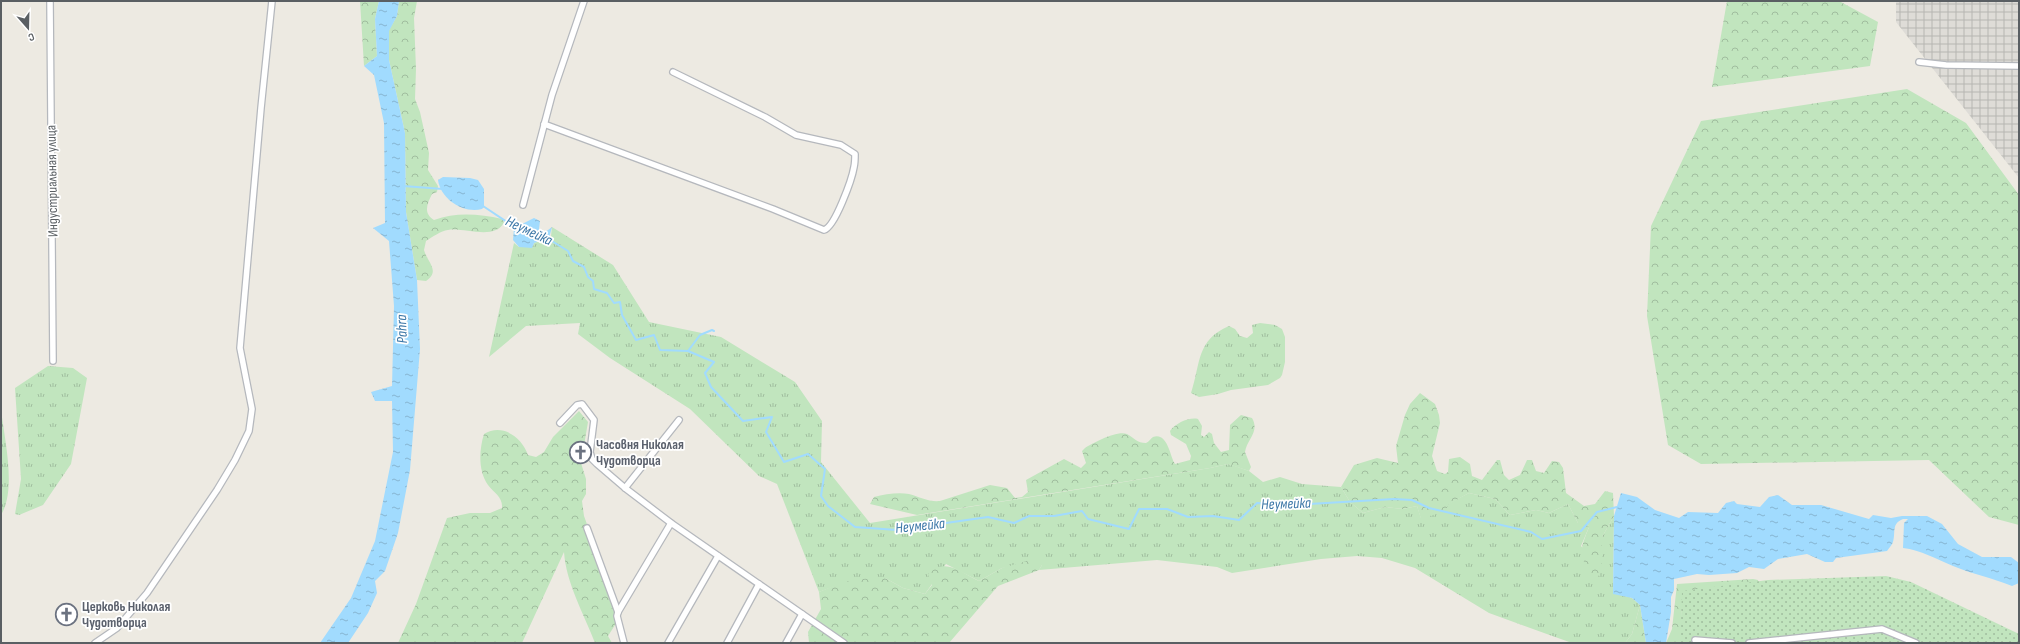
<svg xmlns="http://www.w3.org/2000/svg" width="2020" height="644" viewBox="0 0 2020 644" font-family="'Sofia Sans Condensed',sans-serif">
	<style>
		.industrial { fill: url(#industrial-grid) }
		.grass { fill: url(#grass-tufts) }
		.forest { fill: url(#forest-crowns) }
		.garden { fill: url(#garden-dots) }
		.water { fill: url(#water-ripples) }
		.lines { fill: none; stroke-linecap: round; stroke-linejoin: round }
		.stream { stroke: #a1dbfe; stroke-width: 2 }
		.minor-casing { stroke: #b5b8bd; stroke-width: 8 }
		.minor { stroke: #fff; stroke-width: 5.5 }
		.labels { text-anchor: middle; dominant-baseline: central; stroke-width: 3.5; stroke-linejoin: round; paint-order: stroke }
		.street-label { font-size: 14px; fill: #5a5f63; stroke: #fff }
		.worship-label { font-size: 14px; font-weight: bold; fill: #5b616d; stroke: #fff; text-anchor: start }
		.water-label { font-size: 15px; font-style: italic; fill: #3c77a7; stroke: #fff }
	</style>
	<defs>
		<pattern id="industrial-grid" width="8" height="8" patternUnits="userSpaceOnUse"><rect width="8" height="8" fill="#dedcd7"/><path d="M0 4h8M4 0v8" fill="none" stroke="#b7b6b2"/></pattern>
		<pattern id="grass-tufts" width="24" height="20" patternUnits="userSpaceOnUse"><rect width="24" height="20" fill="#c1e5be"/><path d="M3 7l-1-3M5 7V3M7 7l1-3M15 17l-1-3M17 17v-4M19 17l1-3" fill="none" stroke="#a0bd9e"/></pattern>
		<pattern id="forest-crowns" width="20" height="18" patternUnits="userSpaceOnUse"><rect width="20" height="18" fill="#c1e5be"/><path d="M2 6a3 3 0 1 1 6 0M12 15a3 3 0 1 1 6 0" fill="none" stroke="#a0bd9e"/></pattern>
		<pattern id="garden-dots" width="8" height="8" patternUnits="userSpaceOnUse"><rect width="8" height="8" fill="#c1e5be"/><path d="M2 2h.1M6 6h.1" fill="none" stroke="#a0bd9e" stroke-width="1.8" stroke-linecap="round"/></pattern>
		<pattern id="water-ripples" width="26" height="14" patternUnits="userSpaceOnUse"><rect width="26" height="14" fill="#a1dbfe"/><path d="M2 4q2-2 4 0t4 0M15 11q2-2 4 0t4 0" fill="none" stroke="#86b5d1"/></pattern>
	</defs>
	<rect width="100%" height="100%" fill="#edeae2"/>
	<!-- industrial -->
	<polygon class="industrial" points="1896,1 2019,1 2019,178 1896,22"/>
	<!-- grass -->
	<g class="grass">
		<polygon points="552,227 613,265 649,322 721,337 795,382 822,421 821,462 870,523 1210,468 1228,464 1232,465 1249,471 1263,482 1280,477 1302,484 1341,487 1350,502 1363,513 1385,507 1403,509 1417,506 1421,518 1469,493 1495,499 1510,515 1536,510 1549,513 1568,504 1578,523 1587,523 1589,527 1581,546 1602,571 1602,537 1614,516 1613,593 1632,598 1640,605 1632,634 1625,643 1572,643 1544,633 1489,613 1415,568 1382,558 1357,556 1321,559 1232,573 1217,567 1157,560 1039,570 1042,565 1002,568 979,581 946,564 925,594 903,588 885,578 843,583 819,592 777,484 759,476 690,409 610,358 578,334 580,323 526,326 489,357 514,243 519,247 533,246 534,243 551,236"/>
		<path d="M1260 323 1275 325 1282 329 1285 337V362L1282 375 1280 378 1268 385 1231 390 1218 394 1199 397 1191 393C1201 363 1196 340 1229 326L1235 329 1240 336 1247 338 1253 333 1252 325Z"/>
		<polygon points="48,366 73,368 87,378 71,464 43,505 19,515 15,514 21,479 15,388"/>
		<path d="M1 409C4 438 17 489 1 515Z"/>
	</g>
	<!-- forest -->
	<g class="forest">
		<polygon points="360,1 379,1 375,19 377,56 364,66"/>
		<path d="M399 1H417L414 18 416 69 415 99 420 112 429 153 428 170 438 186 437 192 432 194C427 204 423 213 434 220 456 212 479 214 502 219L504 222C496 241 463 227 448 230 441 231 432 237 426 241L424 250C427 262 441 271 426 281L417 280 406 212 405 133 389 60V30L397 16Z"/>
		<polygon points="1727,1 1839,1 1878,22 1870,66 1712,87"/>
		<polygon points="1907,89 1966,123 2019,195 2019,525 1989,517 1929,460 1701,464 1668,445 1647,316 1651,226 1701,121"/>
		<path d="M1420 393 1435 404 1439 415 1440 423 1432 456 1437 471 1445 474 1448 472 1449 459 1460 457 1470 464 1472 476 1482 480 1497 460H1500L1504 475 1509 480 1520 475 1527 460H1532L1536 471 1544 473 1552 461 1559 462 1563 468 1566 493 1584 506 1595 504 1605 491 1613 493 1614 516 1602 537V571L1597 578 1589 574C1579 551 1580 550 1589 527L1587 523H1578L1568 504 1549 513 1536 510 1510 515 1495 499 1469 493 1449 504 1445 511 1421 519 1417 506 1403 509 1385 507 1363 513 1350 502 1341 487 1354 465 1377 458 1398 463 1396 446 1405 415 1410 404Z"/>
		<path d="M579 411 588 422 581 463 586 479V494L582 501 584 516 617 607 615 625 608 636 612 643H595C584 614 566 583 564 552L522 643H398L416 604 447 518 470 513H490L502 508C503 497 494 493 488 485 478 471 479 450 484 434 502 423 522 437 528 455L536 457 544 452 553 437Z"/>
		<path d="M1241 415 1252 418C1260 432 1247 439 1245 452L1251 467 1249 471 1228 464 1210 468 917 515 870 504 874 497C885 494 899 492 909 494 920 497 928 502 940 501L990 485 1007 488 1015 498 1022 497 1028 492 1026 480 1064 459 1081 468 1086 463 1082 451 1085 448C1093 443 1117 430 1127 434 1134 438 1137 443 1146 443 1149 442 1151 438 1153 437 1168 432 1170 457 1175 464L1190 460 1191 456 1186 444 1171 435 1170 431C1176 423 1189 417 1198 419L1202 426 1201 435 1204 437 1209 432 1212 434 1214 443 1221 452 1229 450 1230 425Z"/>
		<path d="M1034 559 1042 565 1039 570 998 586 949 643H809L808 632 821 609 819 592 843 582 875 577 885 578 903 588 925 594 932 585 928 574C946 557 960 572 979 581L1002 568Z"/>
		<path d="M1753 579 1758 580 1759 586 1688 597C1676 613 1682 625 1688 643H1666L1672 629 1677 584Z"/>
		<polygon points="1640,605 1646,643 1625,643 1632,634"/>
	</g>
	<!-- garden -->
	<polygon class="garden" points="1886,576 1911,582 2019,634 2019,643 1680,643 1682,591 1768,580"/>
	<!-- water -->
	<g class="water">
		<polygon points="379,1 399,1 397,16 389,31 389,60 405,133 406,212 417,280 420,349 410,470 398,533 385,571 375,581 377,593 368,613 348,643 320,643 351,598 375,541 393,452 392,401 375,401 371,392 392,386 394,306 389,241 373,228 385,223 384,123 374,75 364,66 377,56 375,19"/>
		<path d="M443 177 470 178 478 180 484 189V207L482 209C464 214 441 200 438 180Z"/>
		<polygon points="534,218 540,221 539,229 544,233 552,227 549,238 534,243 532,248 519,247 513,240 514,228"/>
		<path d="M1621 493 1637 497 1655 510 1679 518 1688 512 1718 513 1726 503 1734 501 1737 504 1760 507 1769 497 1778 495 1792 505H1821L1869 519 1873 515 1891 518 1902 516H1927L1942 524 1958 544 1982 557H2011L2019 563V583L2012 586C1993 578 1972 574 1953 566 1936 559 1921 550 1903 548L1904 523 1908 519H1903C1891 524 1896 532 1893 542 1892 545 1889 548 1887 551L1836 558 1833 562H1825L1807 554 1778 559 1764 569 1749 567 1737 573 1709 575 1697 574 1674 579V590L1671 597V612L1666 643H1646L1640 605 1632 598 1613 594 1614 516Z"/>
	</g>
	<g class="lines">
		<!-- stream -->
		<g class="stream">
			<polyline points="403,186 443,189"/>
			<polyline points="483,206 516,228"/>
			<polyline points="547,238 568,251 573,261 584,267 588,277 593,281 594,289 607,293 614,303 620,302 622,315 636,340 654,335 660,350 688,351 714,362 705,373 711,387 743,421 772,417 766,432 784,462 808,454 825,469 821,496 828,506 855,527 897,530 988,517 1014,523 1029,516 1054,516 1082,511 1088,519 1129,529 1139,509 1167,509 1188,517 1213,516 1239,520 1257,503 1292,505 1394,499 1412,500 1429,508 1531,532 1542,539 1581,531 1597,512 1617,507"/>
			<polyline points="688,351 700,335 712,330 714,331"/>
		</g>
		<defs>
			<g id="minor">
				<polyline points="50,1 53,361"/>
				<polyline points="1919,62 1946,65 2019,66"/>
				<path d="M544 124 773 209 824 230C835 227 852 179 854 167 855 163 855 158 855 154L841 145 796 135 765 117 673 72"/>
				<polyline points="523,205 552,95 584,1"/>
				<polyline points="560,423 577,405 582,404 594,420 590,452 592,459 597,464 625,488 671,523 844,643"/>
				<polyline points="625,488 679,420"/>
				<polyline points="587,528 618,612"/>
				<polyline points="1695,640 1732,643"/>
				<polyline points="95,643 117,628 147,593 217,490 235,460 249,431 252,409 240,348 261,108 272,1"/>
				<polyline points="624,643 617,616 618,612 671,523"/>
				<polyline points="668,643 718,556"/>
				<polyline points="727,643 759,584"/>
				<polyline points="786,643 802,614"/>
				<polyline points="1749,643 1882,629 1916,643"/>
			</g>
		</defs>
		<!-- minor casing -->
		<use href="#minor" class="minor-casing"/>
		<!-- minor -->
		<use href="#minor" class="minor"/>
	</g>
	<!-- icons -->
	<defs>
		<symbol id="church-ring" viewBox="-11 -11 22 22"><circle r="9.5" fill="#fff" stroke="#6b7280" stroke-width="1.5"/><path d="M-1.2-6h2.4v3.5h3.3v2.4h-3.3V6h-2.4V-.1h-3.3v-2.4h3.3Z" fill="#6b7280"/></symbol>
	</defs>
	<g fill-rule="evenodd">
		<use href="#church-ring" x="568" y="440" width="25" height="25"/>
		<use href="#church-ring" x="54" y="602" width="25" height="25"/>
	</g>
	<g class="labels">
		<!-- street labels -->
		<g class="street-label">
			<text transform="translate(52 181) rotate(-91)">Индустриальная улица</text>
		</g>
		<!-- worship labels -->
		<g class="worship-label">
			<text x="596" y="444">Часовня Николая<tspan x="596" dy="16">Чудотворца</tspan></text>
			<text x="82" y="606">Церковь Николая<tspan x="82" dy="16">Чудотворца</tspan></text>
		</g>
		<!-- water labels -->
		<g class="water-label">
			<text transform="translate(529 231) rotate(25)">Неумейка</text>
			<text transform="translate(402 329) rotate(-92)">Pahra</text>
			<text transform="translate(1286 504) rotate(-2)">Неумейка</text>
			<text transform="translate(920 526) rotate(-6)">Неумейка</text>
		</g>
	</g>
	<!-- border -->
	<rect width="2020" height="644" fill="none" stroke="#5a5f63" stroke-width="4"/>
	<!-- north arrow -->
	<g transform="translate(28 28) rotate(160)" stroke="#ffffff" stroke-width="3" paint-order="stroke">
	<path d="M0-3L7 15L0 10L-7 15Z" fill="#5a5f63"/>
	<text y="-6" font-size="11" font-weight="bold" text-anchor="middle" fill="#5a5f63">С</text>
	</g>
</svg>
